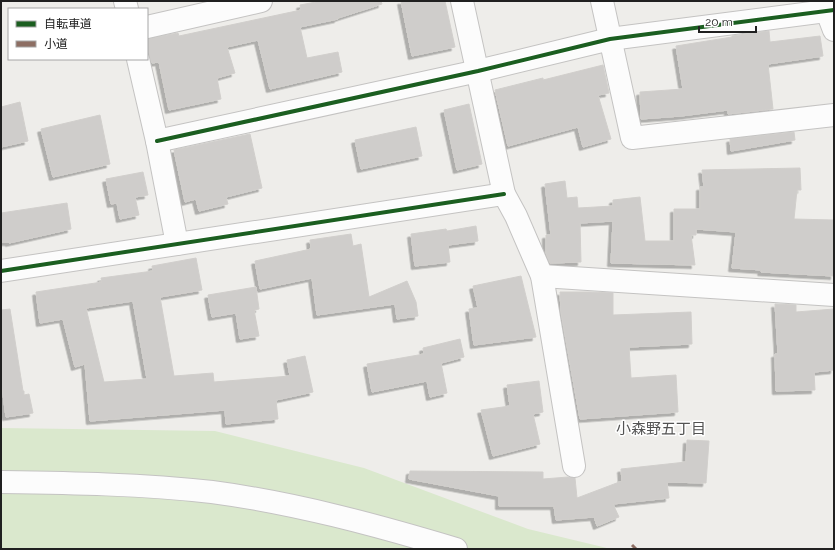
<svg xmlns="http://www.w3.org/2000/svg" width="835" height="550" viewBox="0 0 835 550" font-family="Raleway,'Noto Sans JP',sans-serif">
	<style>
		.grass { fill: #dae8cd }
		.building { fill: #cfcdcb; stroke: #d1cfcc; fill-rule: evenodd; filter: url(#shadow) }
		.lines { fill: none; stroke-linecap: round; stroke-linejoin: round }
		.minor-casing { stroke: #c4c3c2; stroke-width: 24 }
		.minor { stroke: #fcfcfc; stroke-width: 22 }
		.quiet { stroke: #8d6e63; stroke-width: 3; stroke-dasharray: 6 3; stroke-linecap: butt }
		.cycleway-casing { stroke: #fff; stroke-width: 6 }
		.cycleway { stroke: #1b5e20; stroke-width: 4 }
		.labels { text-anchor: middle; dominant-baseline: central; stroke-width: 3; stroke-linejoin: round; paint-order: stroke }
		.neighbourhood-label { font-size: 15px; fill: #535353; stroke: #fff }
	</style>
	<defs>
		<filter id="shadow"><feDropShadow dx="-3.5" dy="3.5" stdDeviation="0" flood-color="#0004"/></filter>
	</defs>
	<rect width="100%" height="100%" fill="#eeedea"/>
	<!-- grass -->
	<polygon class="grass" points="1,428 215,431 364,468 528,529 611,549 1,549"/>
	<!-- building -->
	<g class="building">
		<polygon points="321,1 381,1 382,4 338,18 338,19 300,27 307,58 338,52 342,72 270,89 258,40 227,47 235,73 217,78 221,99 169,110 159,62 152,63 147,50 147,39 178,33 179,36 301,10 300,5"/>
		<polygon points="401,1 445,1 455,47 412,56"/>
		<polygon points="769,31 770,42 820,36 823,56 768,64 773,109 728,114 728,110 681,116 641,119 640,92 683,89 676,46 732,37 732,36"/>
		<polygon points="603,65 609,93 598,95 611,139 583,147 578,127 508,146 495,90 543,78 543,80"/>
		<polygon points="20,102 28,141 1,147 1,107"/>
		<polygon points="469,104 482,164 457,170 444,110"/>
		<polygon points="100,115 110,164 53,177 41,129"/>
		<polygon points="416,127 422,156 361,169 355,140"/>
		<polygon points="794,132 795,140 731,151 730,139"/>
		<polygon points="250,134 262,188 226,197 228,204 199,211 196,199 185,202 174,150"/>
		<polygon points="800,168 801,190 797,190 794,219 834,220 834,276 761,272 762,270 732,268 736,232 696,229 696,235 691,235 695,265 611,263 613,221 580,223 581,262 550,263 546,253 546,235 551,235 545,184 565,181 567,198 577,197 578,208 613,206 613,200 640,197 645,241 674,241 674,209 700,209 700,187 704,187 702,170"/>
		<polygon points="143,172 148,195 135,197 139,215 120,219 117,203 111,204 106,179"/>
		<polygon points="67,203 71,229 9,243 9,242 1,242 1,213"/>
		<polygon points="476,226 478,241 448,245 450,262 415,266 411,234 446,229 447,231"/>
		<polygon points="351,234 353,246 361,244 369,297 407,281 416,302 418,316 397,319 395,304 317,315 312,278 260,289 255,261 311,249 310,240"/>
		<path d="M196 258 202 290 160 297 174 376 213 373 214 382 290 376 287 360 305 356 313 392 276 400 278 419 226 424 225 410 90 421 85 364 75 367 63 319 40 323 36 292 102 282 101 278 153 271 152 266ZM133 301 147 379 104 382 86 308Z"/>
		<polygon points="521,276 536,337 474,345 469,309 478,308 473,286"/>
		<polygon points="256,287 259,309 254,310 259,336 240,339 236,313 212,317 208,295"/>
		<polygon points="560,292 589,292 613,293 613,315 691,312 692,344 629,347 631,378 676,375 678,412 580,419 561,312"/>
		<polygon points="775,304 796,305 796,312 834,309 834,370 814,372 815,390 776,391 775,354 778,354"/>
		<polygon points="10,309 23,391 24,391 24,395 29,394 33,413 6,417 1,379 1,310"/>
		<polygon points="460,339 464,357 441,363 447,393 430,397 427,381 372,392 367,364 424,354 423,348"/>
		<polygon points="539,381 543,412 533,414 540,444 493,456 481,410 510,406 507,385"/>
		<polygon points="687,440 709,441 706,483 667,482 669,498 613,504 619,517 597,526 594,517 556,520 554,506 499,506 499,496 409,479 410,471 543,472 543,479 568,477 575,478 577,498 622,481 621,469 686,462"/>
	</g>
	<g class="lines">
		<defs>
			<g id="minor">
				<polyline points="125,1 127,9"/>
				<polyline points="462,1 504,194 516,216 542,276 574,466"/>
				<polyline points="602,1 632,138 834,115"/>
				<polyline points="823,1 834,30"/>
				<polyline points="147,27 261,1"/>
				<polyline points="138,59 157,141 177,244"/>
				<polyline points="157,141 478,71 610,39 834,10"/>
				<polyline points="1,271 504,194"/>
				<polyline points="542,276 834,295"/>
				<path d="M1 482C71 483 142 484 212 492 295 503 376 525 456 549"/>
			</g>
		</defs>
		<!-- minor casing -->
		<use href="#minor" class="minor-casing"/>
		<!-- minor -->
		<use href="#minor" class="minor"/>
		<!-- quiet -->
		<polyline class="quiet" points="632,545 636,549"/>
		<defs>
			<g id="cycleway">
				<polyline points="157,141 478,71 610,39 834,10"/>
				<polyline points="1,271 504,194"/>
			</g>
		</defs>
		<!-- cycleway casing -->
		<use href="#cycleway" class="cycleway-casing"/>
		<!-- cycleway -->
		<use href="#cycleway" class="cycleway"/>
	</g>
	<g class="labels">
		<!-- neighbourhood labels -->
		<g class="neighbourhood-label">
			<text x="661" y="429">小森野五丁目</text>
		</g>
	</g>
	<!-- border -->
	<rect width="835" height="550" fill="none" stroke="#202020" stroke-width="4"/>
	<!-- legend -->
	<rect x="8" y="8" width="140" height="52" fill="#ffffff" stroke="#a6a6a6"/>
	<rect x="16" y="21" width="20" height="6" fill="#1b5e20" stroke="#a6a6a6"/>
	<text x="44" y="28" font-size="12" fill="#202020">自転車道</text>
	<rect x="16" y="41" width="20" height="6" fill="#8d6e63" stroke="#a6a6a6"/>
	<text x="44" y="48" font-size="12" fill="#202020">小道</text>
	<!-- scale -->
	<path d="M699 26v6h57v-6" fill="none" stroke="#202020" stroke-width="2"/>
	<text x="705" y="26" font-size="12" fill="#202020" stroke="#ffffff" stroke-width="3" paint-order="stroke">20 m</text>
</svg>
